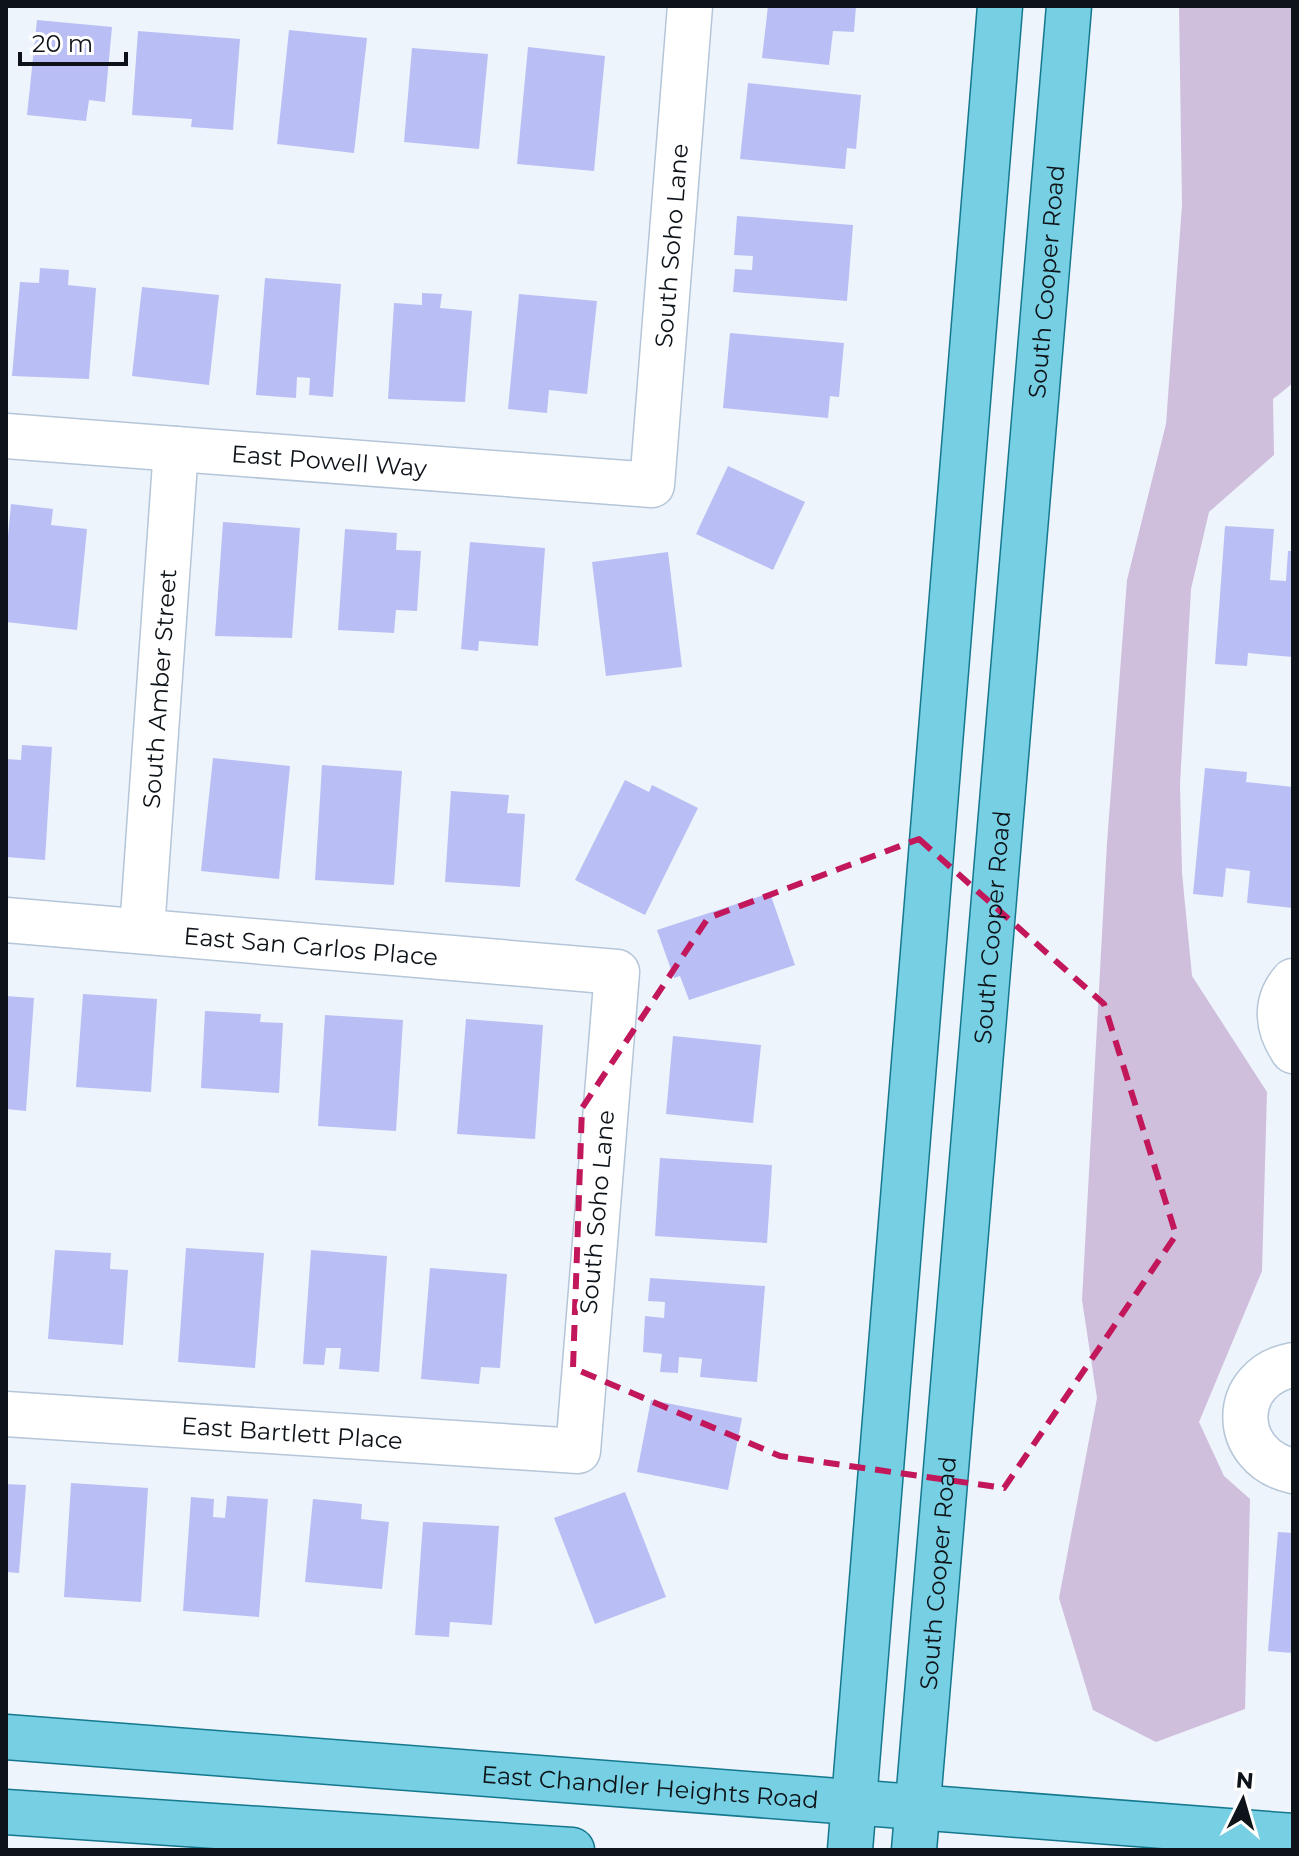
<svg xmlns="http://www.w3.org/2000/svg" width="1299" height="1856" viewBox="0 0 1299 1856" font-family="Montserrat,sans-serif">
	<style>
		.green { fill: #cfbedc }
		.building { fill: #b9bff4 }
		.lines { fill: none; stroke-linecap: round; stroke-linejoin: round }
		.minor-casing { stroke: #b4c6d8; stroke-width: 47 }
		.major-casing { stroke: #15788f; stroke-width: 47 }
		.minor { stroke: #fff; stroke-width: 44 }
		.major { stroke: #76cfe2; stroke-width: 44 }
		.marked { fill: none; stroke: #c2185b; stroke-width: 6; stroke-dasharray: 16 10; stroke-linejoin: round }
		.labels { text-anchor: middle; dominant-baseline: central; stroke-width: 7; stroke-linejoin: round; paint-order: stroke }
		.street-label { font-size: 24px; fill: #0d1319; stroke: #fff }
	</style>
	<rect width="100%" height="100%" fill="#edf4fc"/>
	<!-- green -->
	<polygon class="green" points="1179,6 1293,6 1293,383 1273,399 1274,455 1209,512 1191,589 1180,784 1182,873 1192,976 1267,1092 1262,1271 1199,1422 1224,1476 1250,1499 1245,1709 1156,1742 1093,1710 1059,1598 1097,1398 1082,1300 1107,843 1127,580 1166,424 1182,205"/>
	<!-- building -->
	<g class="building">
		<polygon points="768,6 856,6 854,32 833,31 829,65 762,58"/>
		<polygon points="37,20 112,27 105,102 89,100 86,121 27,115"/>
		<polygon points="289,30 367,38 354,153 277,144"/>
		<polygon points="138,31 240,39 233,130 191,127 192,119 132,115"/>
		<polygon points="528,47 605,56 594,171 517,164"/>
		<polygon points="412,48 488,54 479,149 404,142"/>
		<polygon points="748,83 861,95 856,149 847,148 845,169 740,159"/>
		<polygon points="737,216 853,225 847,301 733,292 735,269 752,270 753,256 734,255"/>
		<polygon points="40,268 69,270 68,285 96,288 89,379 12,376 20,282 39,283"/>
		<polygon points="265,278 341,284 333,397 309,395 310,378 297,377 296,398 256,395"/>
		<polygon points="142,287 219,295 209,385 132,376"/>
		<polygon points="422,293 442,294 440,308 472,311 465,402 388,399 394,303 422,305"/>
		<polygon points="519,294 597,301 587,394 549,390 547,413 508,409"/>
		<polygon points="730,333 844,343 839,397 830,396 828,418 723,408"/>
		<polygon points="728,466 805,502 773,570 696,534"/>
		<polygon points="11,504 53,509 51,525 87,529 77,630 6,622 6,558"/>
		<polygon points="223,522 300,528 292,638 215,636"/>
		<polygon points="1225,526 1274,529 1270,580 1286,581 1288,551 1293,551 1293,657 1248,653 1247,666 1215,664"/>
		<polygon points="345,529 397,533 396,550 421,551 417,611 396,610 394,633 338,630"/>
		<polygon points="470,542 545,548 538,646 479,641 478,651 461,649"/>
		<polygon points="668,552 682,667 606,676 592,562"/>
		<polygon points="22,745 52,747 45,860 6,857 6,759 21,760"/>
		<polygon points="213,758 290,766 279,879 201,871"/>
		<polygon points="322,765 402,771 394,885 315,880"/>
		<polygon points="1205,768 1247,772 1246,782 1293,787 1293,908 1247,903 1250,871 1226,868 1223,897 1193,894"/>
		<polygon points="625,780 649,792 652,785 698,808 645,915 575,880"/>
		<polygon points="451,791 509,795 507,813 525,814 520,887 445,882"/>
		<polygon points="770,893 795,965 689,1000 680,976 674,978 657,930"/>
		<polygon points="83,994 157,999 151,1092 76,1087"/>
		<polygon points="6,996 34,998 26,1111 6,1109"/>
		<polygon points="205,1011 261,1014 260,1022 283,1023 279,1093 201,1088"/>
		<polygon points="325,1015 403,1020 396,1131 318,1126"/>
		<polygon points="466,1019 543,1025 535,1139 457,1134"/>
		<polygon points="673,1036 761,1045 753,1123 666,1114"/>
		<polygon points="660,1158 772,1165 767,1243 655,1236"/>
		<polygon points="186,1248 264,1253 255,1368 178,1362"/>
		<polygon points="55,1250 111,1253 110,1269 128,1270 123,1345 48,1339"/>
		<polygon points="311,1250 387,1256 379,1372 339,1369 341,1348 326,1348 324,1365 303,1364"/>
		<polygon points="430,1268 507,1274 500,1368 481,1367 479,1384 421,1379"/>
		<polygon points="650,1278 765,1286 757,1382 700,1377 702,1359 679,1357 678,1373 660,1372 662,1354 643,1352 645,1316 664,1318 665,1302 648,1301"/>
		<polygon points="651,1400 742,1418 728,1490 637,1472"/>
		<polygon points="71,1483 148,1488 141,1602 64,1597"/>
		<polygon points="6,1484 26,1485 19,1573 6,1572"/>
		<polygon points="625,1492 666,1597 595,1624 554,1518"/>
		<polygon points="227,1496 268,1499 259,1617 183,1611 191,1497 214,1499 213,1517 225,1518"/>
		<polygon points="313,1499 362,1504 361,1519 389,1522 382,1589 305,1582"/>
		<polygon points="423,1522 499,1526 492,1625 450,1622 449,1637 415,1635"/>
		<polygon points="1278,1532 1293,1533 1293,1653 1268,1651"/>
	</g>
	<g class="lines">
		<defs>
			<g id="minor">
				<path id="s1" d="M6 436 652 485 690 6"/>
				<path id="s2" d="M6 920 617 972 578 1451 6 1414"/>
				<path id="s3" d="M142 930 176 449"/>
				<path d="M1293 981C1274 1003 1277 1028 1293 1051"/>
				<path d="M1293 1365C1229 1377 1230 1457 1293 1471"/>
			</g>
			<g id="major">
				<path id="s4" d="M6 1737 1293 1836"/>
				<polyline points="6,1812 572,1850"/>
				<polyline points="850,1850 1000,6"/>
				<path id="s5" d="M914 1850 1069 6"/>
			</g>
		</defs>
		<!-- minor casing -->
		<use href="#minor" class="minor-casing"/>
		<!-- major casing -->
		<use href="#major" class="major-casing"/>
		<!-- minor -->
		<use href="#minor" class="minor"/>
		<!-- major -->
		<use href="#major" class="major"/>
	</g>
	<!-- marked area -->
	<path class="marked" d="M919 839 1104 1004 1176 1235 1004 1488 780 1456 573 1368 582 1108 708 918Z"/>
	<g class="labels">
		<!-- street labels -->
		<g class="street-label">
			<text stroke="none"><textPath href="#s1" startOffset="888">South Soho Lane</textPath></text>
			<text stroke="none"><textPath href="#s5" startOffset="1574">South Cooper Road</textPath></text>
			<text stroke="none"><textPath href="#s1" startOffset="324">East Powell Way</textPath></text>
			<text stroke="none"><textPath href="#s3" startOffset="242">South Amber Street</textPath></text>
			<text stroke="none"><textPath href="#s5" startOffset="926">South Cooper Road</textPath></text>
			<text stroke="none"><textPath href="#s2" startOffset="306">East San Carlos Place</textPath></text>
			<text transform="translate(597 1212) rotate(-85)">South Soho Lane</text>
			<text transform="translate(292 1433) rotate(4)">East Bartlett Place</text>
			<text stroke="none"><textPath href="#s5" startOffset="278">South Cooper Road</textPath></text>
			<text stroke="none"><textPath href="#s4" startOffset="646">East Chandler Heights Road</textPath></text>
		</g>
	</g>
	<!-- border -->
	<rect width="1299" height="1856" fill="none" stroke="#0d1319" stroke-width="16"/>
	<!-- north arrow -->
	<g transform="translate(1243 1800) rotate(5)" stroke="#ffffff" stroke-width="6" paint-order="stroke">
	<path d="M0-6L14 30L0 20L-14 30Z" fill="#0d1319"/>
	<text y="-12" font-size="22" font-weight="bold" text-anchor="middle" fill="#0d1319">N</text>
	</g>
	<!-- scale -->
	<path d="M20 52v12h106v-12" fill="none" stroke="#0d1319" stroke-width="4"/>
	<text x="32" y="52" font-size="24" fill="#0d1319" stroke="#ffffff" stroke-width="6" paint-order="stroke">20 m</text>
</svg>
